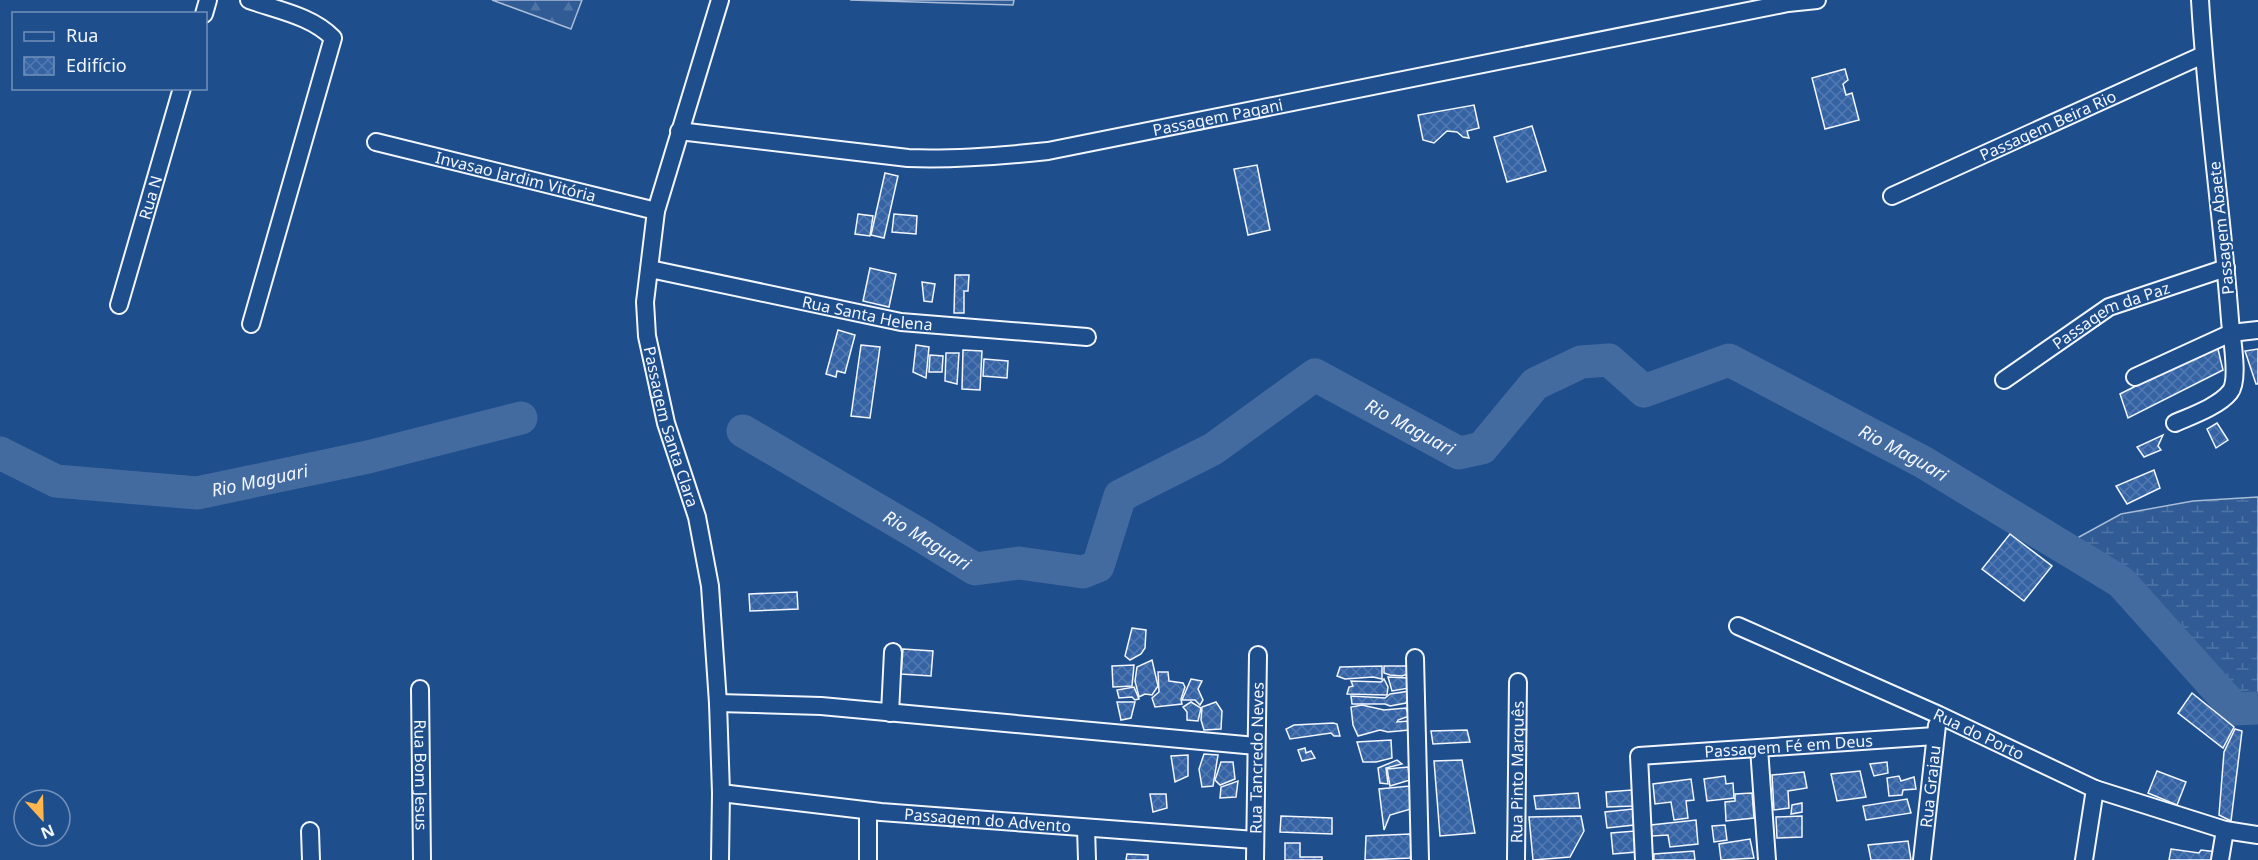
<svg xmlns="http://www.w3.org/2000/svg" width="2258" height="860" viewBox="0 0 2258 860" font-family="'Noto Sans',sans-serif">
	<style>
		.forest { fill: url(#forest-firs); stroke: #a8bbd7; stroke-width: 1.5 }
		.wetland { fill: url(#wetland-marsh); stroke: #a8bbd7; stroke-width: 1.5 }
		.built { fill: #305b95; stroke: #a8bbd7; stroke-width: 1.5 }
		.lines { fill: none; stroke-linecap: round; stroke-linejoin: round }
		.river { stroke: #446ba0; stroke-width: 33 }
		.building { fill: url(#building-cross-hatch); stroke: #f2f6ff; stroke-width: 1.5 }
		.minor-casing { stroke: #f2f6ff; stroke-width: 20 }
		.minor { stroke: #1f4e8c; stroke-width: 16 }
		.labels { text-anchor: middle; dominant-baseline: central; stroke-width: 4.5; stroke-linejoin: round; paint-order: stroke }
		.street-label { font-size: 16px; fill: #f2f6ff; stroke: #1f4e8c }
		.water-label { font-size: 18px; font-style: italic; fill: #f2f6ff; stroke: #1f4e8c }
	</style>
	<defs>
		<pattern id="forest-firs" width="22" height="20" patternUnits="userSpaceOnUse" patternTransform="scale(1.5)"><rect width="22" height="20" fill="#305b95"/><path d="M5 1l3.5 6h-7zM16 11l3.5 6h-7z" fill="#4e73a5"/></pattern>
		<pattern id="wetland-marsh" width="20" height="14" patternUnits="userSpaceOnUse" patternTransform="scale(1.5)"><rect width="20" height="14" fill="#305b95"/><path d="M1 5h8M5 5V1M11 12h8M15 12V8" fill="none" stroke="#4e73a5"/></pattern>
		<pattern id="building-cross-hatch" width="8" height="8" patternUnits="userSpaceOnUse" patternTransform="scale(1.5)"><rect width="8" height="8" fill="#3563a3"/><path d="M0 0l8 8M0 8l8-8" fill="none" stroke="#537ab1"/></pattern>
	</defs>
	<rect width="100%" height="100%" fill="#1f4e8c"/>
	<!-- forest -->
	<polygon class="forest" points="492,0 582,0 571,29"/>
	<!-- wetland -->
	<polygon class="wetland" points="2258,497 2258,711 2235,700 2177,652 2080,564 2079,537 2121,514 2193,501"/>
	<!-- built -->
	<polygon class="built" points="850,0 1014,0 1013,5"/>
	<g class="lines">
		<!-- river -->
		<g class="river">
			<path id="s1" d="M743 431 917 533 975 569 1019 563 1083 572 1098 566 1120 496 1213 449 1315 375 1459 453 1482 448 1535 384 1581 362 1609 360 1644 391 1729 360 1923 462 2121 582 2235 709 2258 708"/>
			<path id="s2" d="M0 453 56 481 197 493 368 457 521 418"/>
		</g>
	</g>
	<!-- building -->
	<g class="building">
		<polygon points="1845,69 1848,80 1843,84 1846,95 1852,93 1859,120 1825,129 1812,78"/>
		<polygon points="1474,105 1479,128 1467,131 1469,138 1463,137 1457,132 1447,131 1434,143 1423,140 1418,115"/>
		<polygon points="1532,126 1546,171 1507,182 1494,137"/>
		<polygon points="1257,165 1270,230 1248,235 1234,169"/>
		<polygon points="885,173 898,176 884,238 871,235"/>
		<polygon points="858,214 873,216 870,236 855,234"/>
		<polygon points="894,214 917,216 916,234 892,232"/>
		<polygon points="870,268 896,274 889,307 863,301"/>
		<polygon points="955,275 969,275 968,291 964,291 964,313 954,313"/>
		<polygon points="922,282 935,284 932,302 924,301"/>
		<polygon points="838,330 855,335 845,373 837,371 836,377 826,374"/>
		<polygon points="861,345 880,347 870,418 851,416"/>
		<polygon points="916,345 929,347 926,378 913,372"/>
		<polygon points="2217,345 2223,370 2128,418 2120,394"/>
		<polygon points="2258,349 2258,384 2256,384 2245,351"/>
		<polygon points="963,350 982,351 980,390 962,389"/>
		<polygon points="946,353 959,353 957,384 945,381"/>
		<polygon points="930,355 943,356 942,372 929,372"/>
		<polygon points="984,359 1008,361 1007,378 983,376"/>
		<polygon points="2217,423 2228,440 2216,448 2207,429"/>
		<polygon points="2163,435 2158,446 2161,450 2144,457 2137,447"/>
		<polygon points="2154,470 2160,488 2127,504 2116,486"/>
		<polygon points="2010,534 2052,566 2024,601 1982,569"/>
		<polygon points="797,592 798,609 750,611 749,594"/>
		<polygon points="1132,628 1146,630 1145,648 1141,654 1130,660 1125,656"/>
		<polygon points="903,649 933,651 931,676 901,674"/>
		<polygon points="1152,660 1158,686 1152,695 1145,694 1139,697 1135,681 1137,667"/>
		<polygon points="1134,665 1132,686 1113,687 1112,666"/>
		<polygon points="1382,666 1382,679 1373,677 1345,679 1337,676 1340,667"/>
		<polygon points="1384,666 1409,666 1410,673 1402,676 1390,675 1384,673"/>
		<polygon points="1158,672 1168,672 1169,681 1183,683 1185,687 1181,699 1182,704 1155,707 1152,698 1159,692"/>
		<polygon points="1388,677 1407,678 1409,688 1392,691"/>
		<polygon points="1191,679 1202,681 1198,689 1203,700 1200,705 1195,700 1182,700"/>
		<polygon points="1384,679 1388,687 1387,695 1347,694 1349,687 1353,686 1351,681 1381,682"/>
		<polygon points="1134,687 1139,699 1135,700 1132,697 1119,698 1117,690"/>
		<polygon points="1410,691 1406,703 1390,706 1385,704 1352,704 1351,696 1385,698 1390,694"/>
		<polygon points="2192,693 2234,727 2223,748 2178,713"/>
		<polygon points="1117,702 1135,702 1131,718 1121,720"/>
		<polygon points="1191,702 1201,708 1198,721 1187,720 1187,712 1183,707"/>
		<polygon points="1216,702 1222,711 1221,729 1204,730 1201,720 1202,707"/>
		<polygon points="1362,705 1384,710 1406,708 1409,716 1398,720 1397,722 1409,721 1409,730 1388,732 1380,730 1358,736 1353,725 1351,707"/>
		<polygon points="1333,723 1337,724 1340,736 1334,736 1331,733 1290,739 1286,729 1294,725"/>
		<polygon points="2235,729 2242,731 2231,821 2219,815 2224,752"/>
		<polygon points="1467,730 1470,742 1433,744 1431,731"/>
		<polygon points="1391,740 1392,758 1376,762 1363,762 1357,742"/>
		<polygon points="1305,748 1306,753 1311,751 1315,758 1302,761 1298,750"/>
		<polygon points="1204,754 1218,755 1213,786 1202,787 1199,769"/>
		<polygon points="1188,755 1188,776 1175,782 1171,756"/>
		<polygon points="1397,760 1402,764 1386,768 1388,784 1380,783 1378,768"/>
		<polygon points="1462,760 1475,833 1440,836 1434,761"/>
		<polygon points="1221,762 1233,762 1235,779 1220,785 1215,780"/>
		<polygon points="1887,762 1888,773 1874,776 1870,764"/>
		<polygon points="1408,767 1410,780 1390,786 1387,769"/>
		<polygon points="1860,771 1866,797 1837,801 1831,774"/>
		<polygon points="2157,771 2186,782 2177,805 2148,793"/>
		<polygon points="1804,772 1807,788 1788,791 1789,808 1774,810 1772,775"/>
		<polygon points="1725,776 1726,784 1733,783 1734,798 1707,801 1704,779"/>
		<polygon points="1899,776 1901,781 1914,777 1916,789 1903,790 1902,795 1889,796 1887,778"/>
		<polygon points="1691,779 1694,800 1686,801 1688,818 1674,820 1671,802 1655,804 1653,784"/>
		<polygon points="1238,781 1236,797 1220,798 1221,787"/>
		<polygon points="1410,786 1414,808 1390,815 1384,830 1379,789"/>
		<polygon points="1632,790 1633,806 1607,807 1606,792"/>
		<polygon points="1578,793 1580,808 1536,809 1534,796"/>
		<polygon points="1752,793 1754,818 1726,821 1725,802 1735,801 1735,794"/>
		<polygon points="1150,794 1166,794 1167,808 1153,812"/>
		<polygon points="1907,799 1911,813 1866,820 1863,806"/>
		<polygon points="1802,803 1802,812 1791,814 1792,805"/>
		<polygon points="1633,809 1634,825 1607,828 1605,812"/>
		<polygon points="1281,816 1332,818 1332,834 1280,832"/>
		<polygon points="1581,816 1584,831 1570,857 1533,860 1529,817"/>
		<polygon points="1802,816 1802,837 1777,838 1776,817"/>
		<polygon points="1696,820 1698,844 1670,847 1668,835 1652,836 1651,825"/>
		<polygon points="1725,825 1727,840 1714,842 1712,826"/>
		<polygon points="1635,831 1637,852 1613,854 1611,833"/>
		<polygon points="1410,834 1413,847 1410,858 1365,860 1366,836"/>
		<polygon points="1750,839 1754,858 1721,860 1719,844"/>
		<polygon points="1908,841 1911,860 1871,860 1868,845"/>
		<polygon points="1285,843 1300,843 1300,857 1322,857 1322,860 1285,860"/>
		<polygon points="2171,849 2199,853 2201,850 2217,852 2215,860 2169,860"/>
		<polygon points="1694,851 1695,860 1654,860 1654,854"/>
		<polygon points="1127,854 1148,855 1148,860 1126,860"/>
	</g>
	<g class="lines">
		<defs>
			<g id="minor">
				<path d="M249 0C277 10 312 16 333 38L251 324"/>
				<path id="s3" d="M720 0 656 211 645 302 647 336 666 423 697 517 710 586 718 703 721 793 720 860"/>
				<polyline points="204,14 208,0"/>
				<path id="s4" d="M679 131 908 158C955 160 1001 156 1048 151L1788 3 1817 0"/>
				<path id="s5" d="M376 142 656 211"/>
				<path id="s6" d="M1892 196 2203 55"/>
				<path id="s7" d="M650 269 901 322 1087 337"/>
				<path id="s8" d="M119 305 182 88"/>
				<polyline points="2135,377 2231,333 2258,330"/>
				<path id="s9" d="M2004 380 2109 307 2226 268"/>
				<path d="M2175 423C2191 416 2219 406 2230 392 2240 380 2231 335 2230 320 2222 213 2206 107 2200 0"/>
				<path id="s10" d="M1738 626 1939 715 2095 789 2225 830 2258 835"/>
				<polyline points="1415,658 1420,860"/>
				<path id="s11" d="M420 689 422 860"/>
				<polyline points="718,703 821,706 1256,746"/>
				<polyline points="890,713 893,652"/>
				<polyline points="1759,748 1767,860"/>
				<path id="s12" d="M721 793 881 812 1255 840"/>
				<polyline points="868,811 868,860"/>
				<polyline points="1086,828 1087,860"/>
				<polyline points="310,831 311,860"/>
				<path id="s13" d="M1255 860 1258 655"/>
				<path id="s14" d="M1516 860 1518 682"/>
				<path id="s15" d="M1644 860 1639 756 1935 736"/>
				<path id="s16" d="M1922 860 1937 725"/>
				<polyline points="2084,860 2095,789"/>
				<polyline points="2220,860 2225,830"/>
			</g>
		</defs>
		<!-- minor casing -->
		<use href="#minor" class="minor-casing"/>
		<!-- minor -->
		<use href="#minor" class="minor"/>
	</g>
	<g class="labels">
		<!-- street labels -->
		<g class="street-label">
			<text stroke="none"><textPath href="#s4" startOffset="544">Passagem Pagani</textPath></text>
			<text stroke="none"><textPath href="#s6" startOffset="171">Passagem Beira Rio</textPath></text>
			<text stroke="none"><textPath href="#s5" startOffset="144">Invasao Jardim Vitória</textPath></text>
			<text stroke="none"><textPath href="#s8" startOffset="112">Rua N</textPath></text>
			<text transform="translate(2221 228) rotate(-96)">Passagem Abaete</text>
			<text stroke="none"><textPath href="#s7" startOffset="222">Rua Santa Helena</textPath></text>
			<text stroke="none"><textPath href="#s9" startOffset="126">Passagem da Paz</textPath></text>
			<text stroke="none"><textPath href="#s3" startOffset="440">Passagem Santa Clara</textPath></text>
			<text stroke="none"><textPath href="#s10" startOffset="264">Rua do Porto</textPath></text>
			<text stroke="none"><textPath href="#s15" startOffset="254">Passagem Fé em Deus</textPath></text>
			<text stroke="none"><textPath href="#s13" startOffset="102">Rua Tancredo Neves</textPath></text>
			<text stroke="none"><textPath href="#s14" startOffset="88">Rua Pinto Marquês</textPath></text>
			<text stroke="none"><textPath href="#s11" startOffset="86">Rua Bom Jesus</textPath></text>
			<text stroke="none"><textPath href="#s16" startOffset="74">Rua Grajau</textPath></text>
			<text stroke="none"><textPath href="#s12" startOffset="268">Passagem do Advento</textPath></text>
		</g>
		<!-- water labels -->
		<g class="water-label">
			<text stroke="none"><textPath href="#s1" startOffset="807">Rio Maguari</textPath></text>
			<text stroke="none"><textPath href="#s1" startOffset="1383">Rio Maguari</textPath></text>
			<text stroke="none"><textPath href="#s2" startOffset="268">Rio Maguari</textPath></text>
			<text stroke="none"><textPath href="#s1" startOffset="214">Rio Maguari</textPath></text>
		</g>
	</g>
	<!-- legend -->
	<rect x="12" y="12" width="195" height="78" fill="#1f4e8c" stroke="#7391ba" stroke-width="1.5"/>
	<rect x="24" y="32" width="30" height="9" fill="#1f4e8c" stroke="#7391ba" stroke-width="1.5"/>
	<text x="66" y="42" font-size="18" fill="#f2f6ff">Rua</text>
	<rect x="24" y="57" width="30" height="18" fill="url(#building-cross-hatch)" stroke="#7391ba" stroke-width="1.5"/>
	<text x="66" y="72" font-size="18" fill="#f2f6ff">Edifício</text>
	<!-- north arrow -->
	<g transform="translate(42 818) rotate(158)"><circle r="28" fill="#1f4e8c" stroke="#7391ba" stroke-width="1.5"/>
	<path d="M0-4.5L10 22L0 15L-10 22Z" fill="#ffb74d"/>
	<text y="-9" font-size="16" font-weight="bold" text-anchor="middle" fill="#f2f6ff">N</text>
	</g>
</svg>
